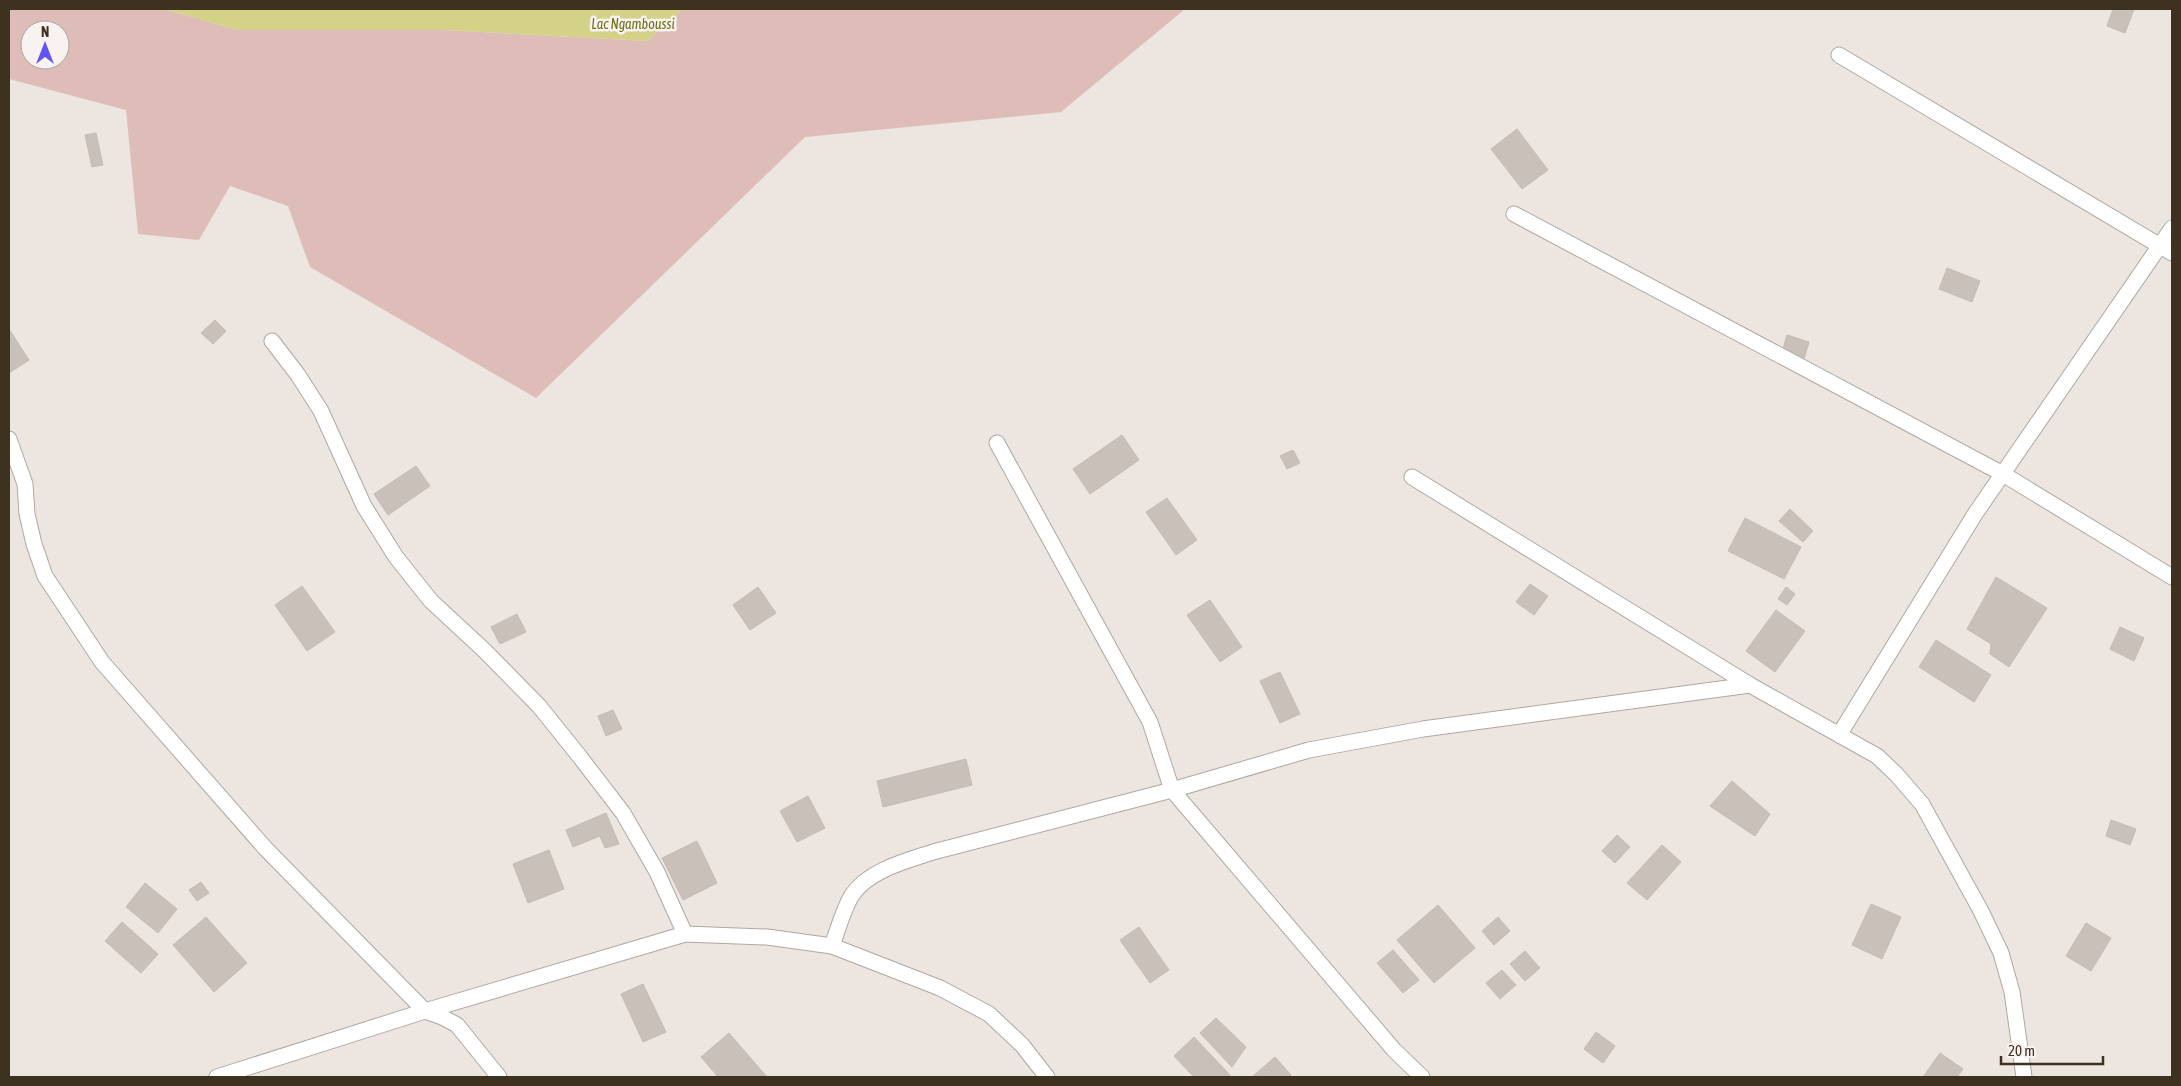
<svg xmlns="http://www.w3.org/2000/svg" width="2181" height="1086" viewBox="0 0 2181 1086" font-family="'Asap Condensed',sans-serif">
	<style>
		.green { fill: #debdb9; fill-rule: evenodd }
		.water { fill: #d3d287 }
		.building { fill: #c9c0b9; stroke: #c5bbb3 }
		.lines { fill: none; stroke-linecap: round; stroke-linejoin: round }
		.minor-casing { stroke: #b0a89f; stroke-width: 17 }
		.minor { stroke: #fff; stroke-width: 15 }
		.labels { text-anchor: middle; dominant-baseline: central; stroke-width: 5; stroke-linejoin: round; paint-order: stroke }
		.water-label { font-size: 14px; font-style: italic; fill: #6f7018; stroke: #f8f3f1 }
	</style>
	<rect width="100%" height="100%" fill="#ece5e0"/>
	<!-- green -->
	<path class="green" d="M9 9H164L238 30H445L647 41 683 9H1185L1061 112 805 137 536 398 310 267 288 206 230 186 199 240 138 234 126 110 9 79ZM30 30H60V60H30Z"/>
	<!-- water -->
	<polygon class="water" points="164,9 683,9 647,41 445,30 238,30"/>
	<!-- building -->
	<g class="building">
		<polygon points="2113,9 2134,9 2125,33 2107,26"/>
		<polygon points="1517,129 1548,170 1522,189 1491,149"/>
		<polygon points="96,133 103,165 92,167 85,135"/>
		<polygon points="1947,268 1980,281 1972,302 1939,289"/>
		<polygon points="215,320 226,331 213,344 201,333"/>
		<polygon points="9,329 29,360 9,373"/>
		<polygon points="1787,335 1809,342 1804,359 1782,352"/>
		<polygon points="1122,435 1139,460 1090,494 1073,469"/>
		<polygon points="1293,450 1300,463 1287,469 1280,456"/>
		<polygon points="416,466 430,486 388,515 374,494"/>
		<polygon points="1167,498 1197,540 1176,555 1146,512"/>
		<polygon points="1790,509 1813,531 1803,542 1779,521"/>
		<polygon points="1745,518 1801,547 1784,579 1728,551"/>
		<polygon points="1996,577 2047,608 2009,667 1990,654 1991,644 1967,629"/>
		<polygon points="1530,584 1548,596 1534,615 1516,602"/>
		<polygon points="302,586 335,632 307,651 275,605"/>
		<polygon points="758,587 776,613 750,630 733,605"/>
		<polygon points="1786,587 1795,594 1787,605 1778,599"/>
		<polygon points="1210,600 1242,647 1220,662 1187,615"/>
		<polygon points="1776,610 1805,631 1775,672 1746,651"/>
		<polygon points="517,614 526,632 500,644 491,627"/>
		<polygon points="2120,627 2144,638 2134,661 2110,649"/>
		<polygon points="1936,640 1991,675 1974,702 1919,667"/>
		<polygon points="1280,672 1300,714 1280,723 1260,681"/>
		<polygon points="613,710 622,729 606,736 598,716"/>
		<polygon points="966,759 972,785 883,807 877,781"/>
		<polygon points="1732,781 1770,814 1755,836 1710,806"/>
		<polygon points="808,796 825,828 797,842 780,811"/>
		<polygon points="606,813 619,844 605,848 600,836 573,847 566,830"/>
		<polygon points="2111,820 2136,829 2130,845 2106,836"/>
		<polygon points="1617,835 1630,847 1615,863 1602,851"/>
		<polygon points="697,841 717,883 683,900 662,858"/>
		<polygon points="1662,845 1681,862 1647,900 1627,883"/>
		<polygon points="549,850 564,889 528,903 513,864"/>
		<polygon points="201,882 209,893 197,901 189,890"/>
		<polygon points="145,883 177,909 158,933 126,907"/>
		<polygon points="1871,904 1901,917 1882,959 1852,945"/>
		<polygon points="1438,905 1475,948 1434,983 1397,940"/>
		<polygon points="206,917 247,963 214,992 173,945"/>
		<polygon points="1498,917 1510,931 1494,945 1482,931"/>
		<polygon points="122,922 158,954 141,973 105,941"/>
		<polygon points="2086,923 2111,938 2091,971 2066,956"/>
		<polygon points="1139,927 1169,970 1150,983 1120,940"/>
		<polygon points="1393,950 1419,980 1403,993 1377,963"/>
		<polygon points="1525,951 1540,968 1525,981 1510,964"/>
		<polygon points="1502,970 1516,985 1500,999 1486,983"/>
		<polygon points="643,984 666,1032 643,1042 621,994"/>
		<polygon points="1216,1018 1246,1047 1232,1067 1200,1033"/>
		<polygon points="1596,1032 1615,1046 1603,1063 1584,1049"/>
		<polygon points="729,1033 767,1077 718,1077 701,1057"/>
		<polygon points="1194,1037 1230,1075 1227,1077 1194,1077 1174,1056"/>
		<polygon points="1940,1053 1963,1069 1957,1077 1923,1077"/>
		<polygon points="1275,1057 1291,1075 1289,1077 1252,1077"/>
	</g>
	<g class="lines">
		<defs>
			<g id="minor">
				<polyline points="1839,55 2172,253"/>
				<polyline points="1514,214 2003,474 2172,577"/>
				<polyline points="272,341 298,375 321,411 364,506 396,557 431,601 485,651 539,706 580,757 623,813 657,872 685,934"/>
				<polyline points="9,439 25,484 27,514 34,544 45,576 102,662 265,848 425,1011 442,1017 457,1025 499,1077"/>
				<polyline points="997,443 1150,722 1172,790 1394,1050 1422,1077"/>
				<polyline points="1412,477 1750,685 1877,756 1896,774 1922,804 1981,911 2001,953 2012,992 2024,1077"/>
				<polyline points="1839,735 1975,514 2172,228"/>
				<path d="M832 946C838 929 843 910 852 895 869 870 906 861 933 852L1172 790 1309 750 1423 729 1750 685"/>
				<polyline points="217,1077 425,1011 685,934 767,937 832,946 881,965 940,988 989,1014 1022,1045 1047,1077"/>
			</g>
		</defs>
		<!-- minor casing -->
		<use href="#minor" class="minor-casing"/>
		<!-- minor -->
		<use href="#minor" class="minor"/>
	</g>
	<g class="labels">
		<!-- water labels -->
		<g class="water-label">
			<text x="633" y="24">Lac Ngamboussi</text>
		</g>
	</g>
	<!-- border -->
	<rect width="2181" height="1086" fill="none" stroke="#3d3120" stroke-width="20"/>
	<!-- north arrow -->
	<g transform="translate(45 45)"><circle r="24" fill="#f8f3f1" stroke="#ada59d"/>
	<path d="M0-4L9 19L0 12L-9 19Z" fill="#6255f6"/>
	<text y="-8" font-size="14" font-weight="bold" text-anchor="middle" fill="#3d3120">N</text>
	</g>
	<!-- scale -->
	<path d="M2001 1056v8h102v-8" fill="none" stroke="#3d3120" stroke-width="2.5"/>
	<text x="2008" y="1056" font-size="15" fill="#3d3120" stroke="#f8f3f1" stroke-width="4" paint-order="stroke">20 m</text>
</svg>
